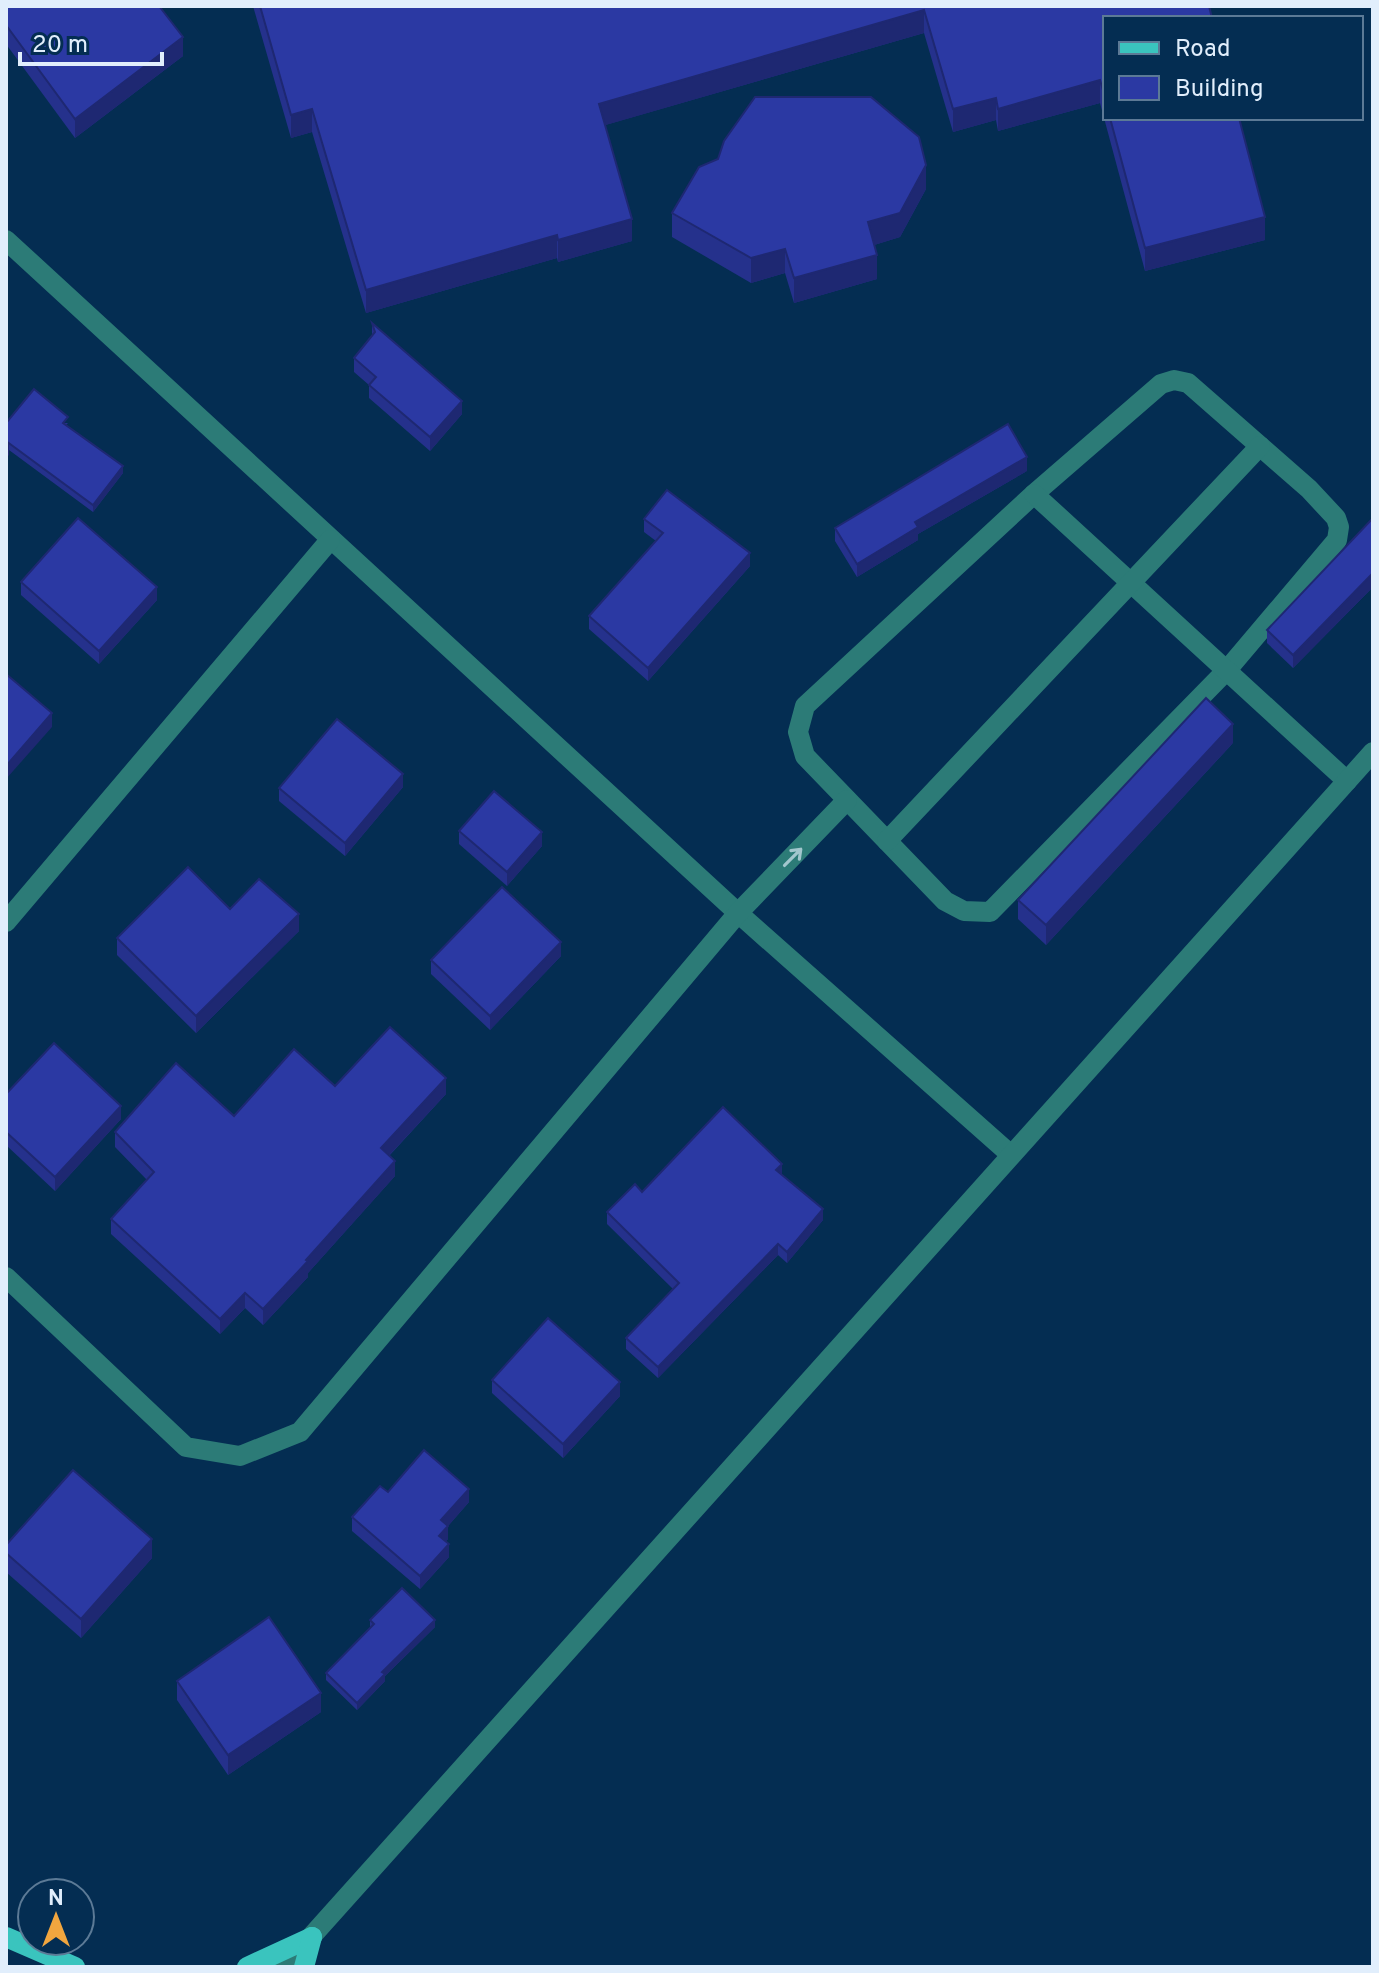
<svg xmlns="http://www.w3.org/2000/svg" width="1379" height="1973" viewBox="0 0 1379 1973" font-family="Overpass,sans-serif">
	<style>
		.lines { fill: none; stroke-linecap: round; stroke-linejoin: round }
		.minor { stroke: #2c7b77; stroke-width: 20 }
		.major { stroke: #3ac4be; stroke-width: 20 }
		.wall { fill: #25318c }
		.shaded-wall { fill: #1e2872 }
		.building { fill: #2b39a3; stroke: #1e2872; stroke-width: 2 }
		.oneway { stroke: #a2c6cd }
	</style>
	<rect width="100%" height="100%" fill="#042d52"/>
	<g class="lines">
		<!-- minor -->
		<g class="minor">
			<polyline points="6,240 738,913 1010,1154"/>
			<polygon points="1174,380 1188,383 1309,489 1336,518 1339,527 1337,540 1227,670 990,912 964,911 945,901 805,756 798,732 805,706 1034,494 1161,384"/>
			<polyline points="1034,494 1347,781"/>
			<polyline points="887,841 1260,446"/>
			<polyline points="6,922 330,540"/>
			<polyline points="6,1277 186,1447 240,1456 300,1432 738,913 847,800"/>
			<polyline points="284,1967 1373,752"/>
		</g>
		<!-- major -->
		<g class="major">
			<polyline points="6,1937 75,1967"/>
			<polyline points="247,1967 312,1937"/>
			<polyline points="304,1967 312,1937"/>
		</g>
	</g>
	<!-- wall -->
	<g class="wall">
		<polygon points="6,6 183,56 75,138 6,44"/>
		<polygon points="253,6 1209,6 1105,18 1105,118 1239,118 1265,240 1145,271 1100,103 998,131 996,120 953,132 924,33 605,125 632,241 558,262 557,258 366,313 312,132 291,138"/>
		<polygon points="926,189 900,237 874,245 877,279 794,303 785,273 751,283 672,237 672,213"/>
		<polygon points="372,323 462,414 430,451 369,398 369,385 354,372 354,358 372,336"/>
		<polygon points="6,423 68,423 66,425 123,473 93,512 9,450 9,455"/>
		<polygon points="1027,471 918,534 918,540 857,577 835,541 835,528"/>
		<polygon points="1373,518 1373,587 1293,668 1267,643 1267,630"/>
		<polygon points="644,519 750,566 648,681 589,629 589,616 656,541 644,532"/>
		<polygon points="21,582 157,600 99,664 21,595"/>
		<polygon points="1233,743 1046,945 1018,919 1018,900"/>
		<polygon points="403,787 345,856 279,801 279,788"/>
		<polygon points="459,831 542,846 507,886 459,844"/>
		<polygon points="230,909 299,931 196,1033 117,955 117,938"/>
		<polygon points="561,956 490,1030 431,974 431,960"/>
		<polygon points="335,1086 446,1094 389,1156 395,1176 308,1273 308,1277 263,1325 245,1308 220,1334 111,1234 111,1219 147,1180 115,1147 115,1132 234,1116"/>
		<polygon points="6,1094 121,1119 55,1191 6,1145"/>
		<polygon points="782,1175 823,1220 787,1263 778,1255 658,1378 626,1349 626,1338 673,1289 607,1224 607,1212 642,1192"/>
		<polygon points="492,1380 620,1396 563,1458 492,1393"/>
		<polygon points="388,1492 469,1502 448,1526 448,1539 446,1541 449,1557 420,1589 352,1531 352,1517"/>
		<polygon points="6,1545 152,1558 81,1638 6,1572"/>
		<polygon points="370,1620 435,1627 385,1676 385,1681 357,1710 326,1680 326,1673 370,1628"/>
		<polygon points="177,1681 321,1712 228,1775 177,1700"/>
	</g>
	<!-- shaded-wall -->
	<g class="shaded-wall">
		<polygon points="924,10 924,33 599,127 599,104"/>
		<polygon points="183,37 183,56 75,138 75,119"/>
		<polygon points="1100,80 1100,103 998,131 998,109"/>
		<polygon points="996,98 996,120 953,132 953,109"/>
		<polygon points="312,109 312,132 291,138 291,115"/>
		<polygon points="926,165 926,189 900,237 868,247 868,222"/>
		<polygon points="1265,217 1265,240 1145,271 1145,248"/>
		<polygon points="632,219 632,241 558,262 558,240"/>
		<polygon points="557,235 557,258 366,313 366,290"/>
		<polygon points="785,249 785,273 751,283 751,258"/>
		<polygon points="877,255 877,279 794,303 794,278"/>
		<polygon points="462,401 462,414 430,451 430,437"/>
		<polygon points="9,444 9,455 6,458 6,446"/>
		<polygon points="1027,457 1027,471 918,534 918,540 857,577 857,564 915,522"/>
		<polygon points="123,466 123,473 93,512 93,505"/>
		<polygon points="750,553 750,566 648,681 648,668"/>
		<polygon points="1373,573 1373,587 1293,668 1293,655"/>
		<polygon points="157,587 157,600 99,664 99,651"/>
		<polygon points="52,713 52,727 6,779 6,766"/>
		<polygon points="1233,724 1233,743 1046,945 1046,925"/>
		<polygon points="403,774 403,787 345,856 345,843"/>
		<polygon points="542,832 542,846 507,886 507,872"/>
		<polygon points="299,914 299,931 196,1033 196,1016"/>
		<polygon points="561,942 561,956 490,1030 490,1016"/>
		<polygon points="446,1078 446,1094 381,1164 381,1148"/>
		<polygon points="121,1106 121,1119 55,1191 55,1177"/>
		<polygon points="395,1161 395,1176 308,1273 308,1277 263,1325 263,1309"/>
		<polygon points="782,1164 782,1175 776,1170"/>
		<polygon points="823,1209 823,1220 787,1263 787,1252"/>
		<polygon points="778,1244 778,1255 658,1378 658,1367"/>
		<polygon points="245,1293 245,1308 220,1334 220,1319"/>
		<polygon points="620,1382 620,1396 563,1458 563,1444"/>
		<polygon points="469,1489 469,1502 448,1526 448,1539 439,1549 441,1520"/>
		<polygon points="152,1539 152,1558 81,1638 81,1619"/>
		<polygon points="449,1544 449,1557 420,1589 420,1576"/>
		<polygon points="435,1620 435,1627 385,1676 385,1681 357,1710 357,1703 382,1672"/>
		<polygon points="321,1693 321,1712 228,1775 228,1755"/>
	</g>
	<!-- building -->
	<g class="building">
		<polygon points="6,6 159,6 183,37 75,119 6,25"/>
		<polygon points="260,6 1209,6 1212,18 1105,18 1105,97 1100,80 998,109 996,98 953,109 924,10 599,104 632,219 558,240 557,235 366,290 312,109 291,115"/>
		<polygon points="755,97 871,97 919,137 926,165 900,213 868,222 877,255 794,278 785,249 751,258 672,213 699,167 718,159 724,141"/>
		<polygon points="1110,118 1239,118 1265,217 1145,248"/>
		<polygon points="372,323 462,401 430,437 369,385 376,377 354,358 375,332"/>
		<polygon points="34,389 68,417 63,423 123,466 93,505 6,441 6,423"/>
		<polygon points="1008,424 1027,457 915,522 918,527 857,564 835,528"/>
		<polygon points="667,490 750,553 648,668 589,616 663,533 644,519"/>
		<polygon points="78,518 157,587 99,651 21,582"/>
		<polygon points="1373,518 1373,573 1293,655 1267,630"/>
		<polygon points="6,674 52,713 6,766"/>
		<polygon points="1206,698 1233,724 1046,925 1018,900"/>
		<polygon points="337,719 403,774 345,843 279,788"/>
		<polygon points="494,791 542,832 507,872 459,831"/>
		<polygon points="188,867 230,909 259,879 299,914 196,1016 117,938"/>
		<polygon points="502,887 561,942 490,1016 431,960"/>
		<polygon points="390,1027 446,1078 381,1148 395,1161 306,1260 308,1261 263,1309 245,1293 220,1319 111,1219 154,1172 115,1132 176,1063 234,1116 294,1049 335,1086"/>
		<polygon points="54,1043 121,1106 55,1177 6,1132 6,1094"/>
		<polygon points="723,1107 782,1164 776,1170 823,1209 787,1252 778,1244 658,1367 626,1338 679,1283 607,1212 635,1184 642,1192"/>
		<polygon points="548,1318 620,1382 563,1444 492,1380"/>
		<polygon points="424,1450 469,1489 441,1520 448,1526 439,1536 449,1544 420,1576 352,1517 380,1486 388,1492"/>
		<polygon points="73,1470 152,1539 81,1619 6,1553 6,1545"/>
		<polygon points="402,1588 435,1620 382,1672 385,1674 357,1703 326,1673 374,1624 370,1620"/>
		<polygon points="269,1617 321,1693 228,1755 177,1681"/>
	</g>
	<!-- one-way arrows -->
	<defs><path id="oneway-shaft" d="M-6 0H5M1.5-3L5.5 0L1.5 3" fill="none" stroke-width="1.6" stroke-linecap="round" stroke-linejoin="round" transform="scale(2)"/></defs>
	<use class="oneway" href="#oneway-shaft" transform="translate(793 857) rotate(-45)"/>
	<!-- border -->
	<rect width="1379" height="1973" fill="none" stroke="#e1eefc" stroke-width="16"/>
	<!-- legend -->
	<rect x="1103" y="16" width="260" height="104" fill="#042d52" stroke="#5c7a96" stroke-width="2"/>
	<rect x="1119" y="42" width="40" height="12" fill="#3ac4be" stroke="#5c7a96" stroke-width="2"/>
	<text x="1175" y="56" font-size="24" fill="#e1eefc">Road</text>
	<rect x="1119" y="76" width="40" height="24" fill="#2b39a3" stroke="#5c7a96" stroke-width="2"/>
	<text x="1175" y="96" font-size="24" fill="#e1eefc">Building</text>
	<!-- north arrow -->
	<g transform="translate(56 1917)"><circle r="38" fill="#042d52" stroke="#5c7a96" stroke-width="2"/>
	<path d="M0-6L14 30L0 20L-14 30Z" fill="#f1a63f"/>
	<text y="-12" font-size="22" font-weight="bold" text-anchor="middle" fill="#e1eefc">N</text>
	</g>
	<!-- scale -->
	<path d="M20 52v12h142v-12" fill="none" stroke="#e1eefc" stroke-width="4"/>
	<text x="32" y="52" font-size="24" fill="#e1eefc" stroke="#042d52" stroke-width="6" paint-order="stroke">20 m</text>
</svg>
